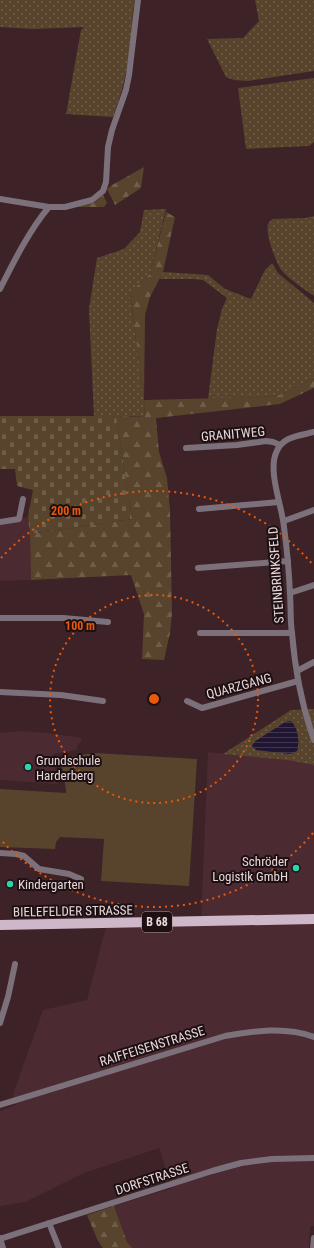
<svg xmlns="http://www.w3.org/2000/svg" width="314" height="1248" viewBox="0 0 314 1248" font-family="'Roboto Condensed',sans-serif">
	<style>
		.built { fill: #4c2a32 }
		.green { fill: url(#green-dots) }
		.forest { fill: url(#forest-firs) }
		.cemetery { fill: url(#cemetery-stones) }
		.pitch { fill: #58442c }
		.water { fill: url(#water-rules) }
		.lines { fill: none; stroke-linecap: round; stroke-linejoin: round }
		.minor { stroke: #7c717a; stroke-width: 6 }
		.primary { stroke: #cdb7c9; stroke-width: 10 }
		.ring { fill: none; stroke: #e8590c; stroke-width: 2; stroke-dasharray: 2 4 }
		.poi-dot { fill: #2bd5ac; stroke: #1c1012; stroke-width: 1.5 }
		.labels { text-anchor: middle; dominant-baseline: central; stroke-width: 4; stroke-linejoin: round; paint-order: stroke }
		.shield { fill: #1c1012; stroke: #ac9b9d; stroke-width: 1 }
		.shield-label { font-size: 12px; font-weight: bold; fill: #e9d6d9 }
		.street-label { font-size: 13px; fill: #e9d6d9; stroke: #1c1012 }
		.poi-label { font-size: 13px; fill: #e9d6d9; stroke: #1c1012; text-anchor: start }
		.centre { fill: #e8590c; stroke: #1c1012; stroke-width: 2 }
		.ring-label { font-size: 12px; text-anchor: middle; font-weight: bold; fill: #e8590c; stroke: #1c1012; stroke-width: 4; stroke-linejoin: round; paint-order: stroke }
	</style>
	<defs>
		<pattern id="green-dots" width="8" height="8" patternUnits="userSpaceOnUse"><rect width="8" height="8" fill="#58442c"/><path d="M2 2h.1M6 6h.1" fill="none" stroke="#705e4a" stroke-width="1.8" stroke-linecap="round"/></pattern>
		<pattern id="forest-firs" width="22" height="20" patternUnits="userSpaceOnUse"><rect width="22" height="20" fill="#58442c"/><path d="M5 1l3.5 6h-7zM16 11l3.5 6h-7z" fill="#705e4a"/></pattern>
		<pattern id="cemetery-stones" width="16" height="16" patternUnits="userSpaceOnUse"><rect width="16" height="16" fill="#58442c"/><path d="M2 7V4a2 2 0 0 1 4 0v3zM10 15v-3a2 2 0 0 1 4 0v3z" fill="#705e4a"/></pattern>
		<pattern id="water-rules" width="6" height="5" patternUnits="userSpaceOnUse"><rect width="6" height="5" fill="#201533"/><path d="M0 2.5h6" fill="none" stroke="#403650"/></pattern>
	</defs>
	<rect width="100%" height="100%" fill="#3d2228"/>
	<!-- built -->
	<g class="built">
		<polygon points="28,517 30,534 31,580 0,581 0,524"/>
		<polygon points="20,731 47,733 82,738 76,750 53,754 58,784 0,780 0,733"/>
		<polygon points="208,752 287,760 314,765 314,1226 310,1226 309,1248 132,1248 127,1242 114,1206 172,1188 159,1148 84,1173 25,1202 0,1206 0,1111 16,1105 13,1094 43,1010 87,1000 107,923 201,921"/>
	</g>
	<!-- green -->
	<g class="green">
		<path d="M0 0H135C132 14 132 29 131 44 128 69 122 93 113 117L66 114 81 30 84 27 33 29 0 27Z"/>
		<polygon points="255,0 314,0 314,71 248,81 234,80 226,77 207,39 243,38 259,21"/>
		<polygon points="314,78 314,142 309,146 246,149 238,88"/>
		<polygon points="166,209 150,274 130,294 144,401 145,417 130,416 94,416 89,309 97,258 124,249 140,232 144,210"/>
		<path d="M314 216V296C305 290 289 279 282 271 276 263 265 234 268 224 268 224 271 220 272 219L306 218Z"/>
		<polygon points="272,263 278,273 314,303 314,378 280,395 263,397 232,398 208,399 217,329 222,309 227,298 203,280 193,279 159,279 163,272 208,275 225,289 251,299 265,270"/>
		<polygon points="314,709 314,765 287,760 223,754 291,710"/>
	</g>
	<!-- forest -->
	<g class="forest">
		<polygon points="144,167 141,188 115,205 107,189 112,185"/>
		<polygon points="103,195 107,203 104,207 76,207 94,203"/>
		<polygon points="166,212 175,217 163,272 150,297 145,315 144,400 263,397 280,395 314,378 314,388 280,404 156,418 159,452 167,478 170,510 172,614 170,633 164,660 142,659 144,614 131,575 31,580 30,534 132,519 116,416 145,417 144,401 130,293 150,274"/>
		<polygon points="114,1206 127,1242 132,1248 103,1248 98,1241 87,1215"/>
	</g>
	<!-- cemetery -->
	<polygon class="cemetery" points="0,416 116,416 132,519 30,534 28,517 33,490 17,486 15,469 0,469"/>
	<!-- pitch -->
	<polygon class="pitch" points="95,753 197,759 189,886 101,881 104,839 60,837 56,842 55,849 0,847 0,789 66,793 66,789 60,758"/>
	<!-- water -->
	<path class="water" d="M291 721C298 728 300 741 297 751L290 754 256 750 252 746 254 742 285 722Z"/>
	<g class="lines">
		<!-- minor -->
		<g class="minor">
			<polyline points="0,199 49,207"/>
			<path d="M0 289C13 263 30 229 49 207H65L92 200 103 191 106 182 108 147 112 130 126 90 129 75 138 0"/>
			<path d="M314 432C299 436 282 436 276 453 268 472 282 506 284 527 287 549 289 572 290 594 291 607 290 620 292 633 295 670 302 706 314 740"/>
			<polyline points="186,448 237,445 266,441 273,442 280,445"/>
			<polyline points="199,509 279,502"/>
			<polyline points="284,521 314,510"/>
			<polyline points="0,522 19,519 23,499"/>
			<polyline points="198,568 288,561"/>
			<polyline points="290,593 314,585"/>
			<polyline points="0,618 63,618 108,622"/>
			<polyline points="200,633 292,633"/>
			<polyline points="297,671 314,662"/>
			<polyline points="0,692 61,695 103,701"/>
			<polyline points="187,701 202,708 298,681"/>
			<polyline points="0,853 16,854 24,856 39,869 69,874 81,879"/>
			<polyline points="0,1023 8,997 15,964"/>
			<path d="M0 1105 225 1036C255 1031 285 1026 314 1037"/>
			<polyline points="49,1223 59,1248"/>
			<polyline points="0,1238 3,1248"/>
			<polyline points="0,1239 212,1171 241,1163 272,1159 314,1158"/>
			<polyline points="313,1248 314,1238"/>
		</g>
		<!-- primary -->
		<polyline class="primary" points="0,925 314,919"/>
	</g>
	<!-- distance rings -->
	<g class="ring">
		<circle cx="154" cy="699" r="104"/>
		<path d="M313 833A208 208 0 0 1 1 840M1 558A208 208 0 0 1 313 565"/>
	</g>
	<!-- markers -->
	<g class="poi-dot">
		<circle cx="28" cy="767" r="4"/>
		<circle cx="296" cy="868" r="4"/>
		<circle cx="10" cy="884" r="4"/>
	</g>
	<g class="labels">
		<!-- shield labels -->
		<rect class="shield" x="142" y="912" width="30" height="20" rx="3"/>
		<g class="shield-label">
			<text x="157" y="922">B 68</text>
		</g>
		<!-- street labels -->
		<g class="street-label">
			<text transform="translate(233 434) rotate(-5)">GRANITWEG</text>
			<text transform="translate(276 575) rotate(-94)">STEINBRINKSFELD</text>
			<text transform="translate(239 686) rotate(-15)">QUARZGANG</text>
			<text transform="translate(73 911) rotate(-1)">BIELEFELDER STRASSE</text>
			<text transform="translate(152 1046) rotate(-17)">RAIFFEISENSTRASSE</text>
			<text transform="translate(152 1179) rotate(-18)">DORFSTRASSE</text>
		</g>
		<!-- poi labels -->
		<g class="poi-label">
			<text x="36" y="760">Grundschule<tspan x="36" dy="15">Harderberg</tspan></text>
			<text x="288" y="861" text-anchor="end">Schröder<tspan x="288" dy="15">Logistik GmbH</tspan></text>
			<text x="18" y="884">Kindergarten</text>
		</g>
	</g>
	<circle cx="154" cy="699" r="6" class="centre"/>
	<g class="ring-label">
		<text x="66" y="515">200 m</text>
		<text x="80" y="630">100 m</text>
	</g>
</svg>
